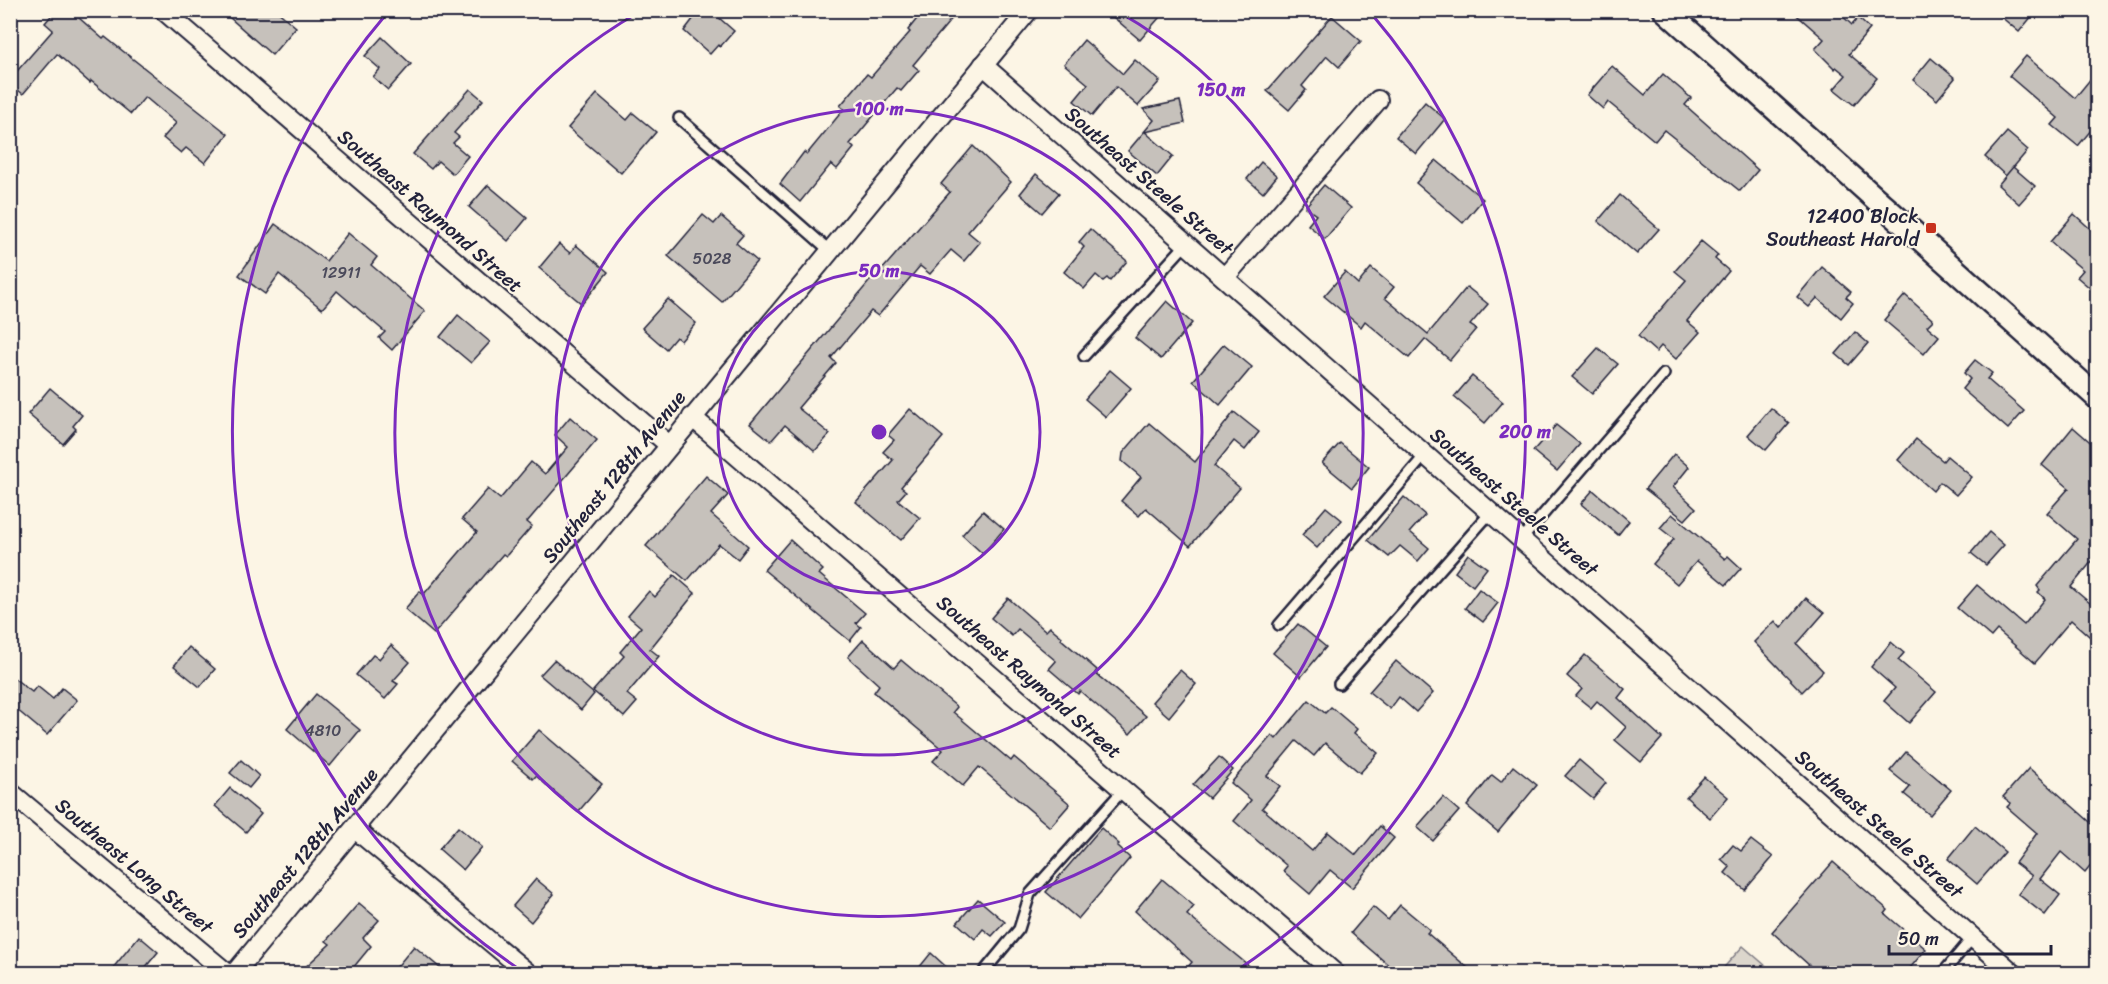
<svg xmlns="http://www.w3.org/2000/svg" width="2108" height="984" viewBox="0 0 2108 984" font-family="Sriracha,sans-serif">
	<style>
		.green { fill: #dcd6cc; stroke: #7f7c84; stroke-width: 1.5 }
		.building { fill: #c6c1bb; stroke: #22223b; stroke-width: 1.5 }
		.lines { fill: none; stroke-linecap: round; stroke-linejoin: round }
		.service-casing { stroke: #22223b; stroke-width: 14 }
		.minor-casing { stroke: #22223b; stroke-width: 22 }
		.tertiary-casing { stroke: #22223b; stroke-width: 27 }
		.service { stroke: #fcf5e5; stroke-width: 9 }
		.minor { stroke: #fcf5e5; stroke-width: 18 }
		.tertiary { stroke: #fcf5e5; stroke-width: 22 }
		.ring { fill: none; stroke: #7b2cbf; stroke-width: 3 }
		.poi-dot { fill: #c8321e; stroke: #fcf5e5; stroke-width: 2 }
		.labels { text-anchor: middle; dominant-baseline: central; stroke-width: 4.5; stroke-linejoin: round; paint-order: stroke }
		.number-label { font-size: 16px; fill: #4b4a5b }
		.street-label { font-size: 20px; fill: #22223b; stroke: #fcf5e5 }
		.poi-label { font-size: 20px; fill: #22223b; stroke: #fcf5e5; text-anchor: end }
		.centre { fill: #7b2cbf; stroke: #fcf5e5; stroke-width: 3 }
		.ring-label { font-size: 18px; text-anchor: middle; font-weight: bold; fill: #7b2cbf; stroke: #fcf5e5; stroke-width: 4.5; stroke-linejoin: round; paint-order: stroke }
	</style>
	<rect width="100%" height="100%" fill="#fcf5e5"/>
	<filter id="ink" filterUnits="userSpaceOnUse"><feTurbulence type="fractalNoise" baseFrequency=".0167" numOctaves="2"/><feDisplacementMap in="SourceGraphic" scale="12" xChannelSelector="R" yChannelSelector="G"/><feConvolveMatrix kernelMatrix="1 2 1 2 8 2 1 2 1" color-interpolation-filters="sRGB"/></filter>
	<g filter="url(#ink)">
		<!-- green -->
		<polygon class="green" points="1743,946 1774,973 1719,973"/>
		<!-- building -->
		<g class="building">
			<polygon points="56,10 70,10 103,39 105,37 228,134 205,163 186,148 181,153 163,138 176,123 145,97 131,114 91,81 90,83 57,54 23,94 10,84 10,79 53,30 45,23"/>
			<polygon points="221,10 276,10 296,27 272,55"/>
			<polygon points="700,10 710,10 734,31 720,47 718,45 710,54 684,31"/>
			<polygon points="924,10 959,10 913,65 919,70 901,91 897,88 850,144 854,148 837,169 831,164 800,202 780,184 804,152 807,154 844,109 840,106 867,74 871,77 910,32 908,30"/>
			<polygon points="1105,10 1166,10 1140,40"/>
			<polygon points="1791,10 1836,10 1852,25 1858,18 1870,29 1849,54 1877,78 1854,105 1834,89 1846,75 1836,67 1835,69 1815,49 1824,39"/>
			<polygon points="1993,10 2037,10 2019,32"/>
			<polygon points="1332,16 1361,41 1339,67 1327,56 1302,86 1306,90 1289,110 1267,91"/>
			<polygon points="382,37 411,64 388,90 373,77 380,69 365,56"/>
			<polygon points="1084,40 1123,74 1135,60 1160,81 1138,106 1116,87 1092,116 1074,101 1088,84 1064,64"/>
			<polygon points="2026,56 2075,98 2097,71 2097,123 2078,146 2052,125 2058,118 2009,76"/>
			<polygon points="1931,58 1955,78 1937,100 1913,80"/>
			<polygon points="1612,66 1645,95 1663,74 1691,98 1685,105 1758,170 1740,191 1664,130 1655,141 1608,102 1603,109 1587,95"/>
			<polygon points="470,89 483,100 454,133 459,137 453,143 468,156 453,174 438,161 431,169 413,154"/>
			<polygon points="597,94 627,120 633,113 656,132 621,173 568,128"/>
			<polygon points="1180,101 1185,123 1145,132 1173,156 1157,176 1128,151 1154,120 1143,109"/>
			<polygon points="1425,102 1445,119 1416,154 1396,137"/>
			<polygon points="2007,132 2028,150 2006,176 1985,157"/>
			<polygon points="973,146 1011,182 968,232 980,242 964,261 951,250 930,274 920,266 878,316 871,311 831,358 836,363 798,408 830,434 815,451 785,425 771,441 750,424 873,277 874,279 950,192 941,184"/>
			<polygon points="1436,160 1483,199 1463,223 1416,183"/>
			<polygon points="1261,162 1277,176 1263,193 1247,179"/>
			<polygon points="2013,167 2035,186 2019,204 1998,185"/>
			<polygon points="1036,174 1059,193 1042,213 1020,194"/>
			<polygon points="488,185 527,218 508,241 469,207"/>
			<polygon points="1324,185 1351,208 1325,239 1308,225 1316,215 1305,207"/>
			<polygon points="1620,195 1659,229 1637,254 1598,221"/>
			<polygon points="2074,214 2097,235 2097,294 2077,277 2083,270 2050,242"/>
			<polygon points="703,215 714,224 721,216 743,235 736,243 757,261 722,302 668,256"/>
			<polygon points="275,224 326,261 348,233 377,257 371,265 425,311 392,350 379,338 385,332 337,291 322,309 279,274 265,294 239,275"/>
			<polygon points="1090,229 1127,261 1110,281 1107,278 1103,281 1096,275 1084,289 1064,272 1084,247 1079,242"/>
			<polygon points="1701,241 1718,255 1715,259 1729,271 1687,321 1700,332 1676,359 1661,346 1656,352 1638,336 1686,280 1675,271"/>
			<polygon points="559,244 570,253 576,245 608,272 582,304 539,268"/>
			<polygon points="1822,267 1851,292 1846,297 1853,303 1841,318 1817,298 1809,307 1797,297"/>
			<polygon points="1371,268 1394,287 1385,298 1428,334 1467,287 1488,304 1470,325 1476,329 1450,360 1425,339 1409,358 1365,321 1361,327 1324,296 1345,272 1358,284"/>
			<polygon points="1905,295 1933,320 1927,326 1939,336 1924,354 1884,320"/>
			<polygon points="668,299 696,323 681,341 676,337 666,349 642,328"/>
			<polygon points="1167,301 1192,323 1161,359 1135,338"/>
			<polygon points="458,315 490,342 471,363 440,337"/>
			<polygon points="1855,332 1868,343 1849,365 1836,354"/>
			<polygon points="1224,344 1252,367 1220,405 1193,381"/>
			<polygon points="1598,348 1618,364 1592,394 1572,377"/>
			<polygon points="1975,360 1992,373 1987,379 2024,411 2008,429 1962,389 1970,379 1964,373"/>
			<polygon points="1110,370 1131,388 1106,417 1085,399"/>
			<polygon points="1472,376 1503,402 1485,423 1454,397"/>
			<polygon points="50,388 82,415 73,426 76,429 63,444 28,414"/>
			<polygon points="1771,408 1789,423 1766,450 1748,435"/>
			<polygon points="910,409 943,437 901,487 906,491 898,500 920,518 901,540 856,502 893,460 883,452 894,440 888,435"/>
			<polygon points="1234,412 1259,432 1245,450 1234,441 1214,466 1240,488 1190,546 1146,508 1139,516 1121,501 1141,477 1122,461 1123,453 1149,423 1195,462"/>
			<polygon points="570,417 597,440 527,522 532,526 506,556 503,554 434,634 405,609 420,591 423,595 477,532 462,519 488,489 500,499 531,462 545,474 568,447 555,435"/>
			<polygon points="1556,425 1580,444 1557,471 1533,451"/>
			<polygon points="2073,427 2096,447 2091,454 2097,460 2097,534 2089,544 2097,552 2097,555 2071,587 2097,609 2097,643 2071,620 2035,663 1997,630 1991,637 1957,608 1977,585 2024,625 2045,599 2038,592 2040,590 2037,586 2077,539 2047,513 2069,488 2042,465"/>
			<polygon points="1916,439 1943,461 1947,456 1972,477 1956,495 1940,482 1933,491 1898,460"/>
			<polygon points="1340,443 1369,467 1352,488 1322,463"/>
			<polygon points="1674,454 1689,467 1673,487 1696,508 1685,520 1645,489"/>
			<polygon points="706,476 728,495 711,514 748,546 738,559 719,544 687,581 646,546"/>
			<polygon points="1593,490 1629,521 1618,535 1581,504"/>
			<polygon points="1404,497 1425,515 1410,532 1429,548 1418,561 1400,546 1389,557 1368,540"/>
			<polygon points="1326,507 1342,520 1317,548 1302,535"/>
			<polygon points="983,511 1004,529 983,554 962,535"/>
			<polygon points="1672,514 1725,559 1728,556 1741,568 1726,585 1697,561 1677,584 1653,564 1674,539 1660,528"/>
			<polygon points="1989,532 2004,545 1986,565 1971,553"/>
			<polygon points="790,540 823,570 819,574 865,613 856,623 861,627 850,641 764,570"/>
			<polygon points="1468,554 1487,568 1473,586 1455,572"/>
			<polygon points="674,575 695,593 650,649 659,656 627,694 637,702 624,717 593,691 624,656 620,652 641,627 628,616 649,591 655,597"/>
			<polygon points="1479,589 1498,603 1483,622 1465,608"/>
			<polygon points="1008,598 1046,631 1050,627 1062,637 1061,639 1097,670 1095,673 1146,716 1130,734 1080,691 1078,694 1049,669 1056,661 1018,629 1012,636 991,618"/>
			<polygon points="1806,598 1824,613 1797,644 1823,671 1802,692 1754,642 1775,621 1781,628"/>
			<polygon points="1298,624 1326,647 1301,677 1273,653"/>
			<polygon points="863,640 894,668 901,660 957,707 953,712 1011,761 1014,757 1070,804 1050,827 979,767 963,786 933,761 943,750 874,692 879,685 848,657"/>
			<polygon points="1891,642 1904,653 1898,660 1936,692 1909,723 1884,701 1895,688 1871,667"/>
			<polygon points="391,645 410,662 393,681 398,684 385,699 356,675 373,655 379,659"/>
			<polygon points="189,647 215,669 200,687 174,666"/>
			<polygon points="1585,655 1625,689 1618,698 1662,738 1641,762 1615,740 1626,727 1597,701 1591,708 1576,696 1582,689 1567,676"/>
			<polygon points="554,660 594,694 581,710 540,675"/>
			<polygon points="1396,661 1433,693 1416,712 1399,697 1390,709 1369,692"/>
			<polygon points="1180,670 1196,684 1169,717 1152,702"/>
			<polygon points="10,675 32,692 37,686 53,699 62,688 77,700 47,735 10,704"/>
			<polygon points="316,694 360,730 330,766 287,729"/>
			<polygon points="1309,700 1325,713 1331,707 1357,729 1354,733 1378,753 1360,773 1325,743 1314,756 1296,741 1267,776 1280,786 1262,808 1312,851 1328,832 1356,855 1380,826 1394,838 1352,888 1330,870 1310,894 1283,871 1287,866 1234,821 1251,800 1231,783 1272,735 1276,739"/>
			<polygon points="539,730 602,784 578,812 536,776 533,779 512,761"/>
			<polygon points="1906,752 1951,790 1930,815 1904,794 1910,787 1890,771"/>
			<polygon points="1219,757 1233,770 1209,798 1193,785"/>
			<polygon points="241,760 259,776 249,788 230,773"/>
			<polygon points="1579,760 1606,783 1593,799 1565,776"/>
			<polygon points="1513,766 1537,785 1498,832 1467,806 1492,775 1501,782"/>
			<polygon points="2029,768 2097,828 2097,858 2085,873 2061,852 2040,879 2060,895 2045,915 2018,894 2032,876 2015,863 2037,833 2007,807 2011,803 2003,797"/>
			<polygon points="1704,777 1728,797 1710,818 1686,797"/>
			<polygon points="230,788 261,814 246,832 215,806"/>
			<polygon points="1443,797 1459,811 1433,841 1417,827"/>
			<polygon points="1975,826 2005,852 1977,884 1948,859"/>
			<polygon points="458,827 482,847 463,870 439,849"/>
			<polygon points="1101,828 1119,844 1117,846 1130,858 1078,919 1046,892"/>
			<polygon points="1751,840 1773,857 1745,890 1725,873 1730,867 1721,859 1733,845 1741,851"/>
			<polygon points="1833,862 1888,910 1885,914 1926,949 1905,974 1819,974 1772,932"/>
			<polygon points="536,879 554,894 531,922 513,906"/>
			<polygon points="1162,879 1194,906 1187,915 1259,974 1182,974 1192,962 1135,911"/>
			<polygon points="978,899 1005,922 992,936 983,929 975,939 957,923"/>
			<polygon points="359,903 379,920 363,938 371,946 348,974 298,974 330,944 326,941"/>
			<polygon points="1400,905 1430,930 1427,933 1475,974 1399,974 1351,933 1373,907 1388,920"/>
			<polygon points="139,936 158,952 140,974 108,974"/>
			<polygon points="414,946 447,974 391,974"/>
			<polygon points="931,953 954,974 914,974"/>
		</g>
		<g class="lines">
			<defs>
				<g id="service">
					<polyline points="679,118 830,251"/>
					<polyline points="1084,356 1187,243"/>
					<polyline points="1522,539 1664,374"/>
					<polyline points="1279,625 1426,454"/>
					<polyline points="1339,684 1491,512"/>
					<polyline points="982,974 1019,929 1030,894 1124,789"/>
					<polyline points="1942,974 1973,937"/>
				</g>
				<g id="minor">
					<polyline points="163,10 669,445"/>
					<polyline points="983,65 2014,974"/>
					<polyline points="1225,277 1378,100"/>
					<polyline points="692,417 1336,974"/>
					<polyline points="10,792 228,974"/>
					<polyline points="355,829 529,974"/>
					<polyline points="234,974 1029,10"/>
				</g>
				<polyline id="tertiary" points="1665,10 2098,398"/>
			</defs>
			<!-- service casing -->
			<use href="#service" class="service-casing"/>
			<!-- minor casing -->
			<use href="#minor" class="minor-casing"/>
			<!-- tertiary casing -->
			<use href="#tertiary" class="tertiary-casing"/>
			<!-- service -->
			<use href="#service" class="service"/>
			<!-- minor -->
			<use href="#minor" class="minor"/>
			<!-- tertiary -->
			<use href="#tertiary" class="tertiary"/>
		</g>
	</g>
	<!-- distance rings -->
	<g class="ring">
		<circle cx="879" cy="432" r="161"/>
		<circle cx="879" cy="432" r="323"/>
		<path d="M1117 11A484 484 0 1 1 641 11"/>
		<path d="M522 971A646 646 0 0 1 388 12M1370 12A646 646 0 0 1 1236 971"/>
	</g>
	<!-- markers -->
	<rect class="poi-dot" x="1925" y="222" width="12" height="12" rx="3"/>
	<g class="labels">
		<!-- number labels -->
		<g class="number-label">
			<text x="712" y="258">5028</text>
			<text x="341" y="272">12911</text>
			<text x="323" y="730">4810</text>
		</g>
		<!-- street labels -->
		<g class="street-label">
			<text transform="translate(1149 181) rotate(41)">Southeast Steele Street</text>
			<text transform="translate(430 211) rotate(41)">Southeast Raymond Street</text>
			<text transform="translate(614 477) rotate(-51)">Southeast 128th Avenue</text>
			<text transform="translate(1514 502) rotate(41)">Southeast Steele Street</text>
			<text transform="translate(1029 677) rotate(41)">Southeast Raymond Street</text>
			<text transform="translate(1879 824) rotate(41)">Southeast Steele Street</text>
			<text transform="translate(305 853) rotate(-50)">Southeast 128th Avenue</text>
			<text transform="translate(134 866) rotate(40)">Southeast Long Street</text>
		</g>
		<!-- poi labels -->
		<g class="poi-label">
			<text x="1919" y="216">12400 Block<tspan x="1919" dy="23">Southeast Harold</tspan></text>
		</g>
	</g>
	<circle cx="879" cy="432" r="9" class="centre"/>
	<g class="ring-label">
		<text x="1221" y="96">150 m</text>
		<text x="879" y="115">100 m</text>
		<text x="879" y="277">50 m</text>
		<text x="1525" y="438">200 m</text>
	</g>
	<!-- margin -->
	<rect width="2108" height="984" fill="none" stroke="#fcf5e5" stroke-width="36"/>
	<rect x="18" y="18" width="2072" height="948" fill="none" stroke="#22223b" stroke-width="2" filter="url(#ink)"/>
	<!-- scale -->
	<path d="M1889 945v9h162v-9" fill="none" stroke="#22223b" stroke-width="3"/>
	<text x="1898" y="945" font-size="18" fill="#22223b" stroke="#fcf5e5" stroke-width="4.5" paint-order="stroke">50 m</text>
</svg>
